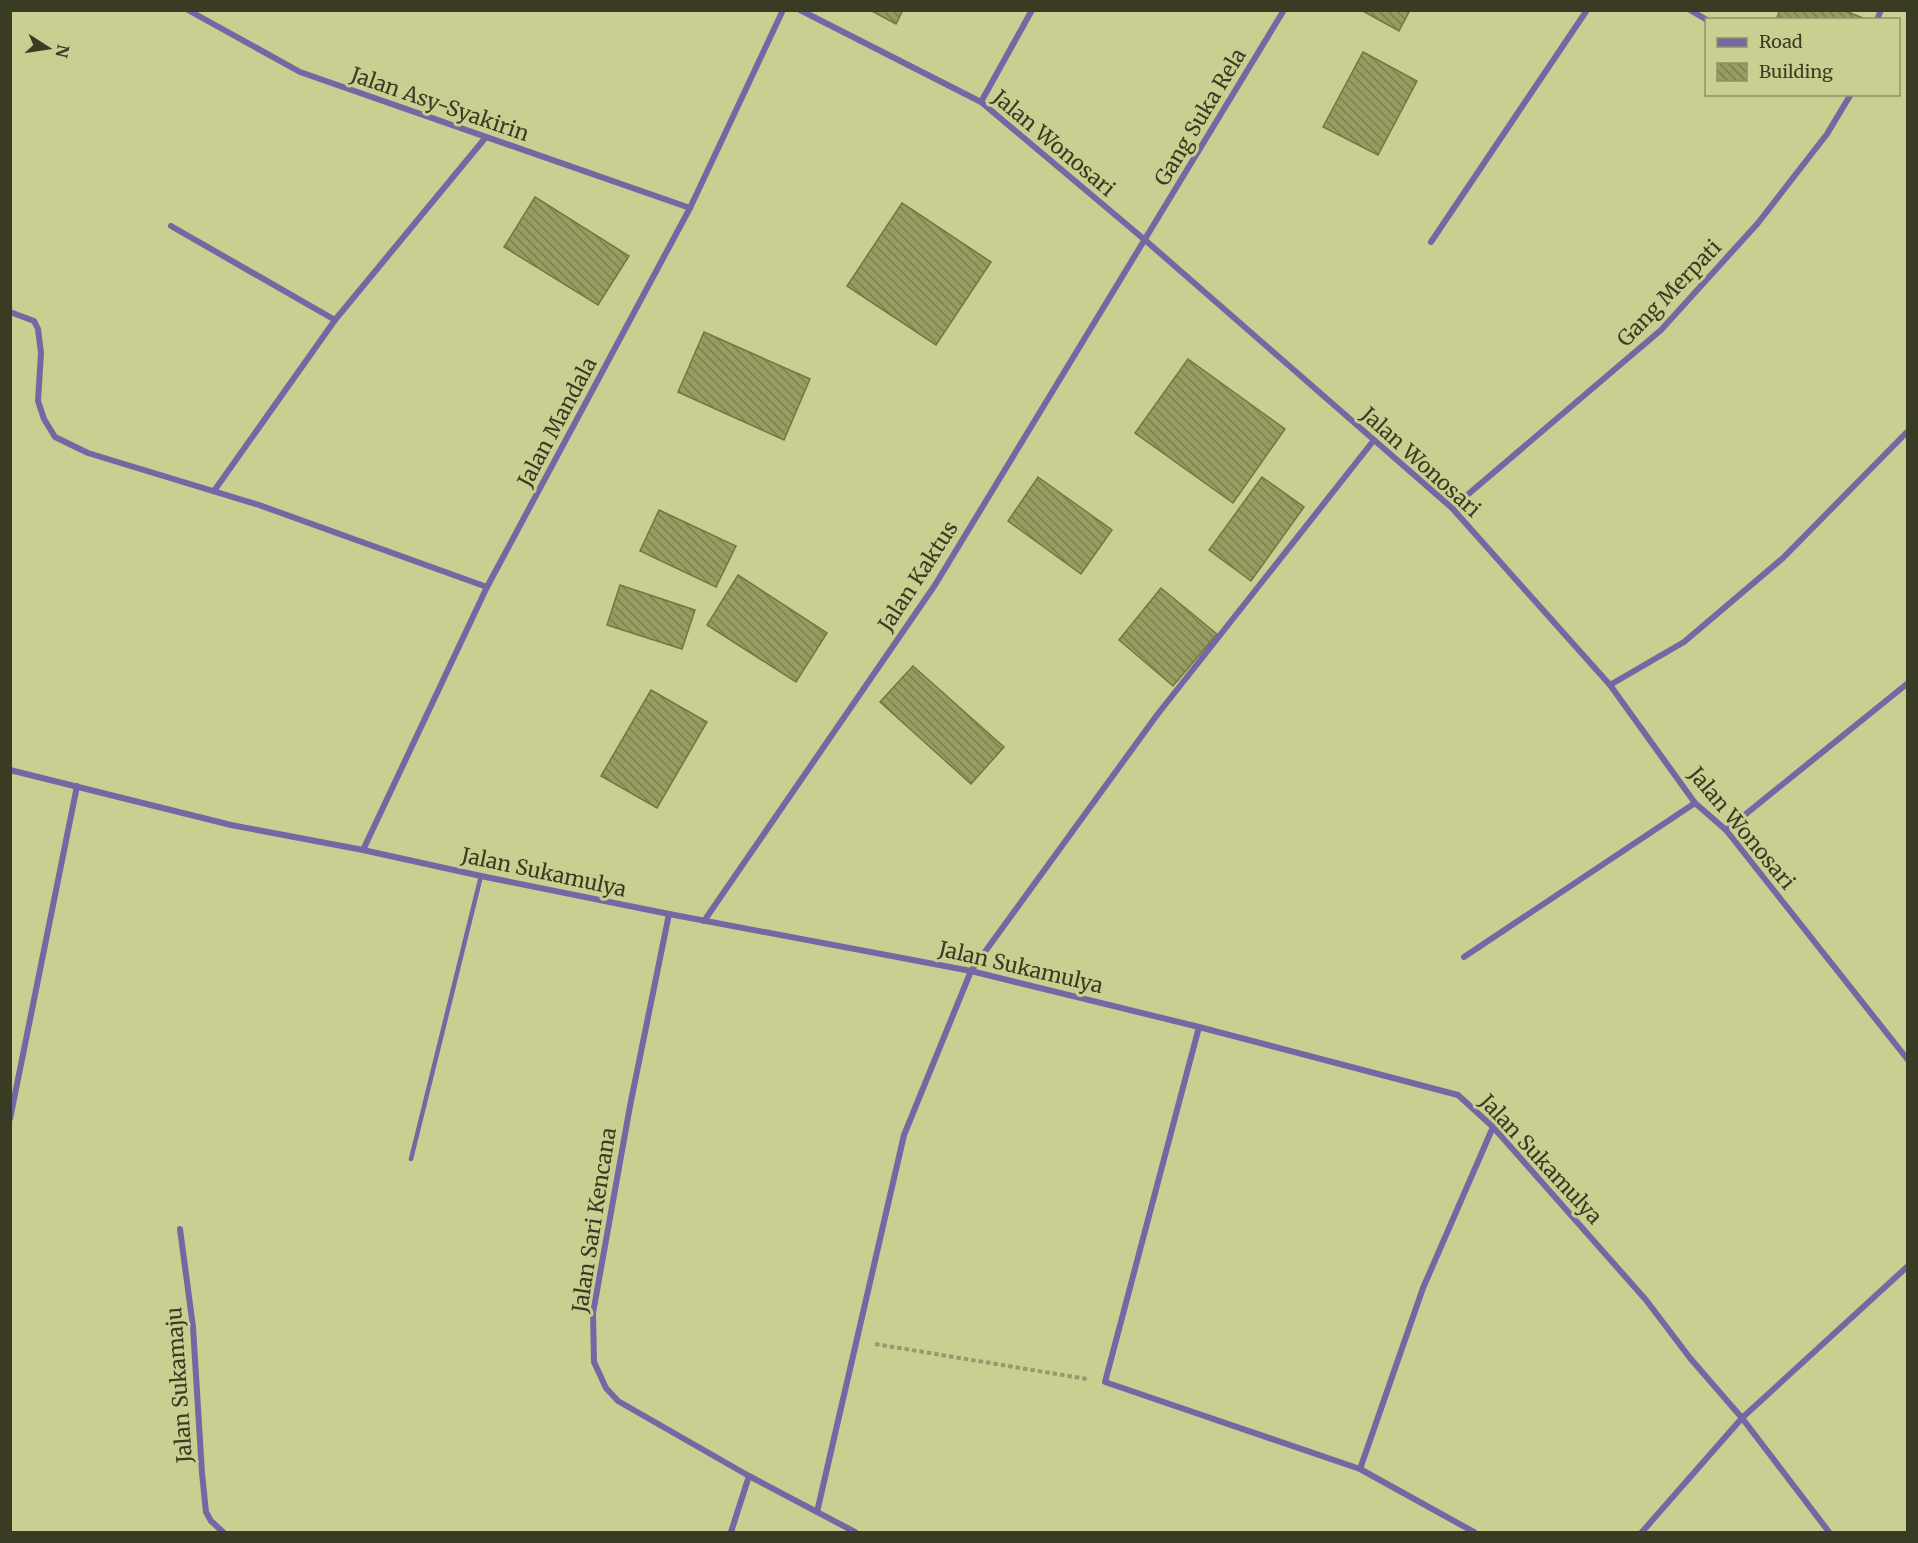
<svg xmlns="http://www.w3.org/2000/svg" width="1918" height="1543" viewBox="0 0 1918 1543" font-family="Merriweather,serif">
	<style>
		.building { fill: url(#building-back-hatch); stroke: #74773d; stroke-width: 1.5 }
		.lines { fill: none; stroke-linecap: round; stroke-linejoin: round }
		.path { stroke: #969a6a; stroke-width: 4; stroke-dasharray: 4.5 3; stroke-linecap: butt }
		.service { stroke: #7368a3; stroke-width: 4.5 }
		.minor { stroke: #7368a3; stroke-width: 6 }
		.labels { text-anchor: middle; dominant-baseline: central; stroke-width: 6; stroke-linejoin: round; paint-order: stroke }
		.street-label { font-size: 21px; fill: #393b22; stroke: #c9ce91 }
	</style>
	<defs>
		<pattern id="building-back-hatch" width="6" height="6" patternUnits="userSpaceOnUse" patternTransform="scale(1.5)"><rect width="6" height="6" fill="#989c61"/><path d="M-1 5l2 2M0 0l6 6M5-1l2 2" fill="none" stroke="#7d8050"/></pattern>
	</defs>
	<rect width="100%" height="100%" fill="#c9ce91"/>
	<!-- building -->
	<g class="building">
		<polygon points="870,10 903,10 896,24"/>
		<polygon points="1361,10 1410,10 1399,31"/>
		<polygon points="1780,10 1843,10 1863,18 1863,20 1776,20"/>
		<polygon points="1363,52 1417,81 1378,155 1323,127"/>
		<polygon points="535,197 629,256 598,305 504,247"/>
		<polygon points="902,203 991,262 936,345 847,286"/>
		<polygon points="704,332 810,379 784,440 678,392"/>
		<polygon points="1188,359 1285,429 1233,503 1135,433"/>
		<polygon points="1038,477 1112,530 1081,574 1008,521"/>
		<polygon points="1262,477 1304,507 1251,581 1209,550"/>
		<polygon points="659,510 736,546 716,587 640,551"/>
		<polygon points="738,575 827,633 796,682 707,625"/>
		<polygon points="620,585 695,610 682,649 607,625"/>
		<polygon points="1161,588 1217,634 1173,686 1119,640"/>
		<polygon points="913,666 1004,747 971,784 880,702"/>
		<polygon points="651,690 707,722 657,808 601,776"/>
	</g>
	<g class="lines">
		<!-- path -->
		<polyline class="path" points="875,1344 1087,1379"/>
		<!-- service -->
		<polyline class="service" points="411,1159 481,876"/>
		<!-- minor -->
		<g class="minor">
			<polyline points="188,10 300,72 690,208"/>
			<polyline points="800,10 981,102 1145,240 1452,508 1610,685 1695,803 1726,830 1908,1060"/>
			<polyline points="1690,10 1707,20"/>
			<polyline points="1877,20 1881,10"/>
			<polyline points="981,102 1032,10"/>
			<polyline points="171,226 335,320"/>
			<polyline points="1431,242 1587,10"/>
			<polyline points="10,312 34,321 38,329 41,353 38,401 44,419 55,437 88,453 259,505 487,587"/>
			<polyline points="214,491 335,320 486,137"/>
			<polyline points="1452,508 1661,330 1758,223 1827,134 1851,94"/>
			<polyline points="1610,685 1684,642 1783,558 1908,431"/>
			<polyline points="10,770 231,825 363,850 481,876 669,914 971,971 1199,1027 1458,1095 1493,1127 1646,1300 1690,1358 1742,1418 1829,1532"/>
			<polyline points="1726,830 1908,683"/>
			<polyline points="363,850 487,587 690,208 783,10"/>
			<polyline points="669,914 630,1106 593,1313 594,1362 606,1388 618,1401 749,1476 855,1532"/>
			<polyline points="704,921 935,585 1284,10"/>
			<polyline points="1464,957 1695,803"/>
			<polyline points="1199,1027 1105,1382 1360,1469 1474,1532"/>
			<polyline points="10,1119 77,786"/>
			<polyline points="180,1229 193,1327 202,1473 206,1512 211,1521 223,1532"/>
			<polyline points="1360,1469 1423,1288 1493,1127"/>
			<polyline points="817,1512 904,1135 971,971 1157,715 1374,440"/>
			<polyline points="731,1532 749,1476"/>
			<polyline points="1642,1532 1742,1418 1908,1266"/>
		</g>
	</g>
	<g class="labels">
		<!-- street labels -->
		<g class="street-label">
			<text transform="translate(440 104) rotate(19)">Jalan Asy-Syakirin</text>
			<text transform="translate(1200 117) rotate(-59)">Gang Suka Rela</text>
			<text transform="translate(1054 143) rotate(40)">Jalan Wonosari</text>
			<text transform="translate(1669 293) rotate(-46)">Gang Merpati</text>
			<text transform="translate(557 422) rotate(-62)">Jalan Mandala</text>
			<text transform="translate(1421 462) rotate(42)">Jalan Wonosari</text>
			<text transform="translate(918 576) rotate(-57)">Jalan Kaktus</text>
			<text transform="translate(1742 828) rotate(50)">Jalan Wonosari</text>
			<text transform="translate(544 872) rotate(12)">Jalan Sukamulya</text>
			<text transform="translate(1021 967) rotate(13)">Jalan Sukamulya</text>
			<text transform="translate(1541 1159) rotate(47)">Jalan Sukamulya</text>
			<text transform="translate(594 1220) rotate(-81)">Jalan Sari Kencana</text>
			<text transform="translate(179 1385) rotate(-94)">Jalan Sukamaju</text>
		</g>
	</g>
	<!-- border -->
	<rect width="1918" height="1543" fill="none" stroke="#393b22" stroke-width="24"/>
	<!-- legend -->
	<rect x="1705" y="18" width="195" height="78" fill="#c9ce91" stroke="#8f9365" stroke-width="1.5"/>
	<rect x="1717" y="38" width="30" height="9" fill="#7368a3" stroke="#8f9365" stroke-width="1.5"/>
	<text x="1759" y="48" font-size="18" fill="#393b22">Road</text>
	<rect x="1717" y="63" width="30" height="18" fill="url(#building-back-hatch)" stroke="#8f9365" stroke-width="1.5"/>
	<text x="1759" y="78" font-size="18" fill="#393b22">Building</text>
	<!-- north arrow -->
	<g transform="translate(48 48) rotate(102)" stroke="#c9ce91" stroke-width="4.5" paint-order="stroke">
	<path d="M0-4.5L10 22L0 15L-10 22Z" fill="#393b22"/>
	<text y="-9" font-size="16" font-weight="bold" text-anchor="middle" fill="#393b22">N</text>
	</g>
</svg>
